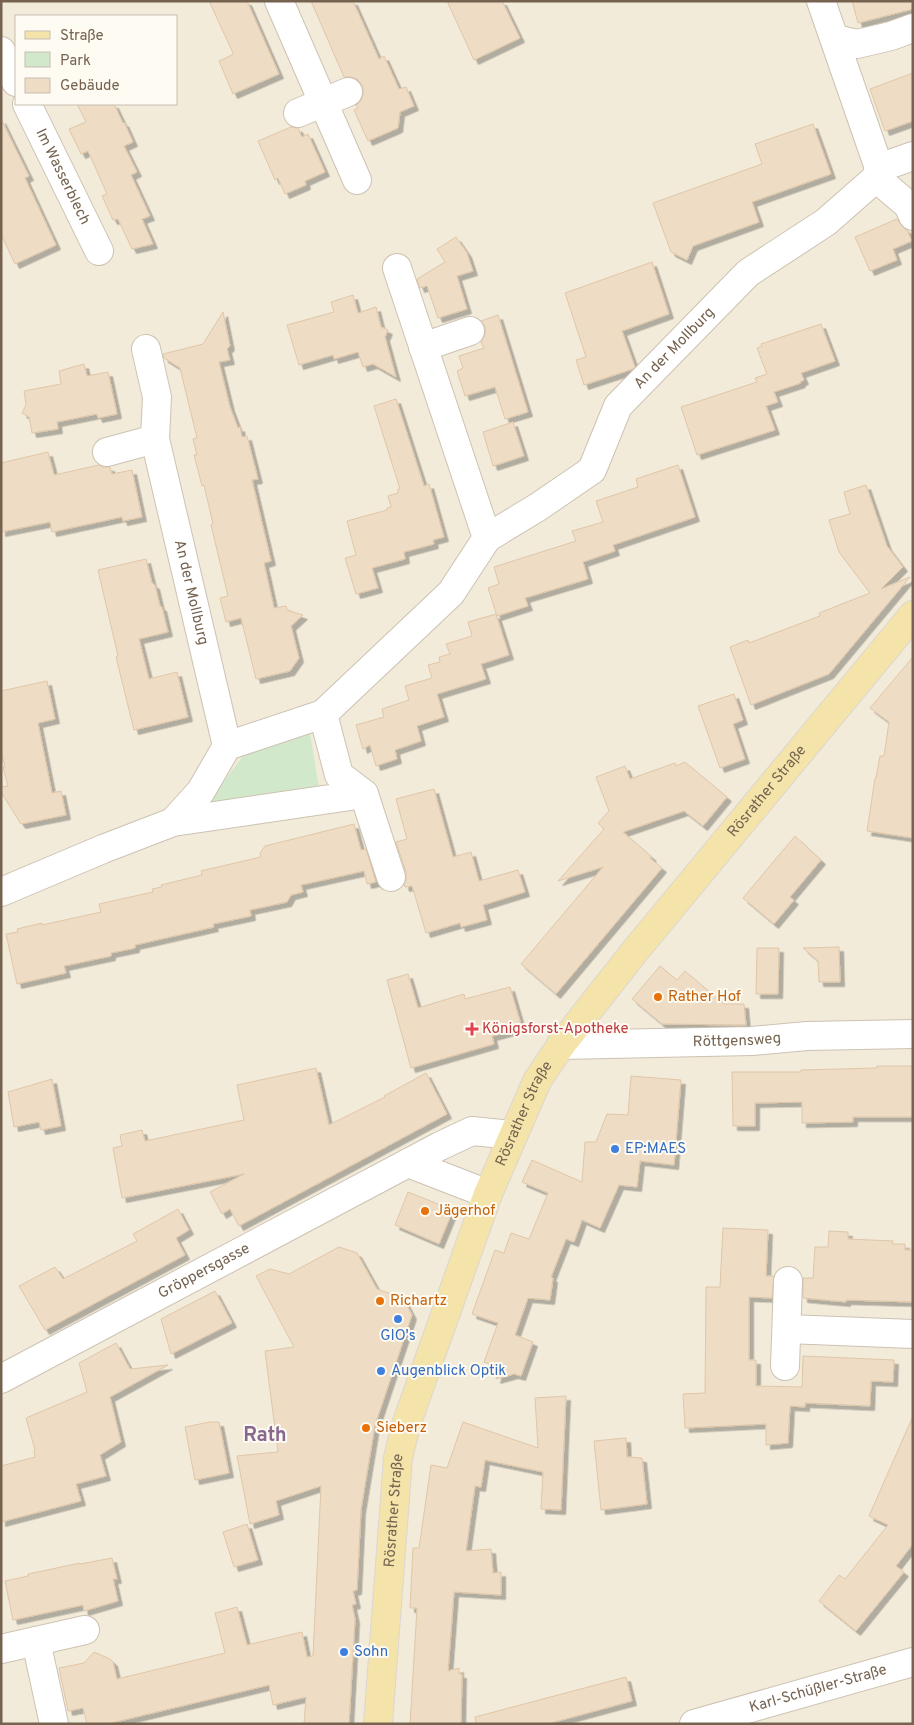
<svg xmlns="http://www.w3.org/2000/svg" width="914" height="1725" viewBox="0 0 914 1725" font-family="Overpass,sans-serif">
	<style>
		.residential { fill: #f2ebda; fill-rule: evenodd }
		.green { fill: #d2e8ca }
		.building { fill: #eedcc5; stroke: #e0c6a7; filter: url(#shadow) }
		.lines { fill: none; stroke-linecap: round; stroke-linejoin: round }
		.minor-casing { stroke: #cdc2b2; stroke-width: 30 }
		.major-casing { stroke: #dbd6d2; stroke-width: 30 }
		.minor { stroke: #fff; stroke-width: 28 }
		.major { stroke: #f4e4aa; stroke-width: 28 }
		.food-dot { fill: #e8710a; stroke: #fefbf2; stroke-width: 2 }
		.health-dot { fill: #e0444e; stroke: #fefbf2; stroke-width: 2 }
		.shop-dot { fill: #3f7fe0; stroke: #fefbf2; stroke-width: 2 }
		.labels { text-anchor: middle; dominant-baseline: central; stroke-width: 4; stroke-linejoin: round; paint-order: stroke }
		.street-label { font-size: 15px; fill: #756350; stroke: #fefbf2 }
		.food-label { font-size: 15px; fill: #c56008; stroke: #fefbf2; text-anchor: start }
		.health-label { font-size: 15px; fill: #be3a42; stroke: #fefbf2; text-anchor: start }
		.shop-label { font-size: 15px; fill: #366cbe; stroke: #fefbf2; text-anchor: start }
		.district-label { font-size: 20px; font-weight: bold; fill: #896890; stroke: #fefbf2 }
	</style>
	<defs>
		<filter id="shadow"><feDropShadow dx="4.5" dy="4.5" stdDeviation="0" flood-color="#0004"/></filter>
	</defs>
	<rect width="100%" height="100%" fill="#fbf8eb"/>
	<!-- residential -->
	<path class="residential" d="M1 1H913V1724H1ZM16 16H176V104H16Z"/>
	<!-- green -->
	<polygon class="green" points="310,733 319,788 206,804 247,751"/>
	<!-- building -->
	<g class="building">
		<polygon points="209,1 247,1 279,74 233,94 219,61 232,55 233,53"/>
		<polygon points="311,1 353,1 379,59 384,56 399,89 406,87 414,106 400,112 398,128 368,141 354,110 358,108 356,105 361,101 363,94 363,86 357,79 350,77 344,77"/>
		<polygon points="447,1 502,1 520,38 474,60"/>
		<polygon points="852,1 913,1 913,9 858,23"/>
		<polygon points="913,73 913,121 885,131 870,89"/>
		<polygon points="77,104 114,104 123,123 124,122 133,142 124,146 137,172 131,175 150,216 142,219 153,244 132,249 118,219 113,220 102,196 107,194 88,151 81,154 69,129 86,122"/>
		<polygon points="1,119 29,176 25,178 56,245 15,264 1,234"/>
		<polygon points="813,124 831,174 752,202 759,222 693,246 687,260 671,252 653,203 762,164 755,144"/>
		<polygon points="291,127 298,128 302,137 308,134 325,172 305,181 306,185 285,194 278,178 275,180 258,141"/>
		<polygon points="897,219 904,228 907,230 912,241 893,249 897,260 870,271 855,237"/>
		<polygon points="456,237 467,253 473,271 457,276 467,309 438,318 427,286 420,288 417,279 445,262 437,249"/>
		<polygon points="652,262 669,314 622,331 635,367 633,369 584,385 576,360 586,357 565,293"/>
		<polygon points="353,295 358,313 376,307 381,327 388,330 385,337 396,377 373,364 363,367 358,352 334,359 333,355 299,365 287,325 334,312 331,302"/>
		<polygon points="223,312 230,346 227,349 230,360 219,362 230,407 238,428 240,427 242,437 247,436 258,479 252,480 271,561 264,563 274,608 286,606 287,610 303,615 291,626 299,658 290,671 256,679 241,618 226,622 220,598 228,596 211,525 213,524 204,485 202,486 194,455 197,455 193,439 197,438 180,368 164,358 163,354 203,344"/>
		<polygon points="498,315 528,412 505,419 495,387 465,396 457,371 463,368 459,356 484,348 481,342 485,334 485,326 481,321"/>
		<polygon points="821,324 835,361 801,373 804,380 800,382 801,383 774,392 778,402 766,406 775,430 697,455 681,407 757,382 755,378 767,374 757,348 762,346 761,344"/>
		<polygon points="84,364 87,376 108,372 117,414 98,418 97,414 57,422 58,429 32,433 29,417 22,413 26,405 24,391 61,384 59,371"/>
		<polygon points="396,399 424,486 429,484 444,537 433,540 434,544 404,552 405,559 372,568 378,588 356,594 345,558 356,555 347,521 387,510 387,508 391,507 388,496 398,493 398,489 400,489 374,406"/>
		<polygon points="513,422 524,456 493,466 483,432"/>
		<polygon points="48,452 54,475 99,465 103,467 110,467 112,474 132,470 142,517 123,521 122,517 52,532 50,522 1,532 1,463"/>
		<polygon points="678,465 695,517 613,545 615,551 583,562 588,579 525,598 528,606 497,616 488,588 499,584 494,567 576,541 572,531 603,522 596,501 638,487 636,479"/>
		<polygon points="866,485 887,546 903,567 881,589 910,577 829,674 751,705 730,647 748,640 749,643 820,616 819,613 870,593 839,552 829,520 850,514 844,492"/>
		<polygon points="146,559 152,583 155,585 160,606 162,607 168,632 139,639 149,679 177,672 188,717 134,730 116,657 118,656 98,570"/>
		<polygon points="496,614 509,655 481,664 486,679 437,694 444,717 417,726 421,741 395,750 397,759 376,766 370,745 363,749 356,725 384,717 382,709 409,700 405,686 432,678 428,665 440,662 439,657 450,654 446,644 472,636 468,622"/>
		<polygon points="913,657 913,838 867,831 875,778 876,778 880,756 884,756 889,722 870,708"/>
		<polygon points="47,681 55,719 38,723 52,793 61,791 66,815 21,824 1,792 1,787 8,786 3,767 5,767 1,751 1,691"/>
		<polygon points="734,694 743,720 733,724 745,759 720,768 698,706"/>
		<polygon points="685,762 727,797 703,826 684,811 623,832 652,857 650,858 662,868 556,994 521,964 603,867 558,881 604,829 598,823 609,811 596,777 625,766 630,779 675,763 676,766"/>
		<polygon points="434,789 453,857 471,852 479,881 518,870 525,892 483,905 487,920 461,927 460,923 426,933 412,886 405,887 404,884 406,880 406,872 396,842 407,839 396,799"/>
		<polygon points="354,824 361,850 366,849 376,882 367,884 364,871 301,885 303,892 291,895 287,902 250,910 251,916 213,924 214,927 135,945 135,948 111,953 111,956 64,966 66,973 17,984 6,934 18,932 17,929 42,923 42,925 101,912 99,904 153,892 152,889 162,887 161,885 202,875 201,871 261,857 260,853 265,846"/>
		<polygon points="795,836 821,860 790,897 794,900 774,924 743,898"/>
		<polygon points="839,947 840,982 819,982 818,961 803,948"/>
		<polygon points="757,948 779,948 778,994 756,994"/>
		<polygon points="660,966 677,980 685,971 724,1004 744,1004 746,1025 662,1024 632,999"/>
		<polygon points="408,974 418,1008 464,994 465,999 510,987 522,1028 492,1036 494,1044 411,1068 387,980"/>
		<polygon points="877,1066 913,1066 913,1117 853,1117 853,1122 802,1123 802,1102 755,1103 755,1126 733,1126 732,1072 801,1072 801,1070 877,1068"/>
		<polygon points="316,1068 329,1125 385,1097 384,1096 426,1073 447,1114 239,1226 230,1209 222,1214 210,1192 244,1174 122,1198 113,1148 122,1146 120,1135 142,1130 145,1141 244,1120 237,1085"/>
		<polygon points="631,1076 681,1080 674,1165 640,1161 637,1187 619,1185 600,1228 582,1220 574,1242 566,1239 551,1277 553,1278 550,1300 528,1298 515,1335 533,1342 521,1376 514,1374 496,1379 499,1368 484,1362 498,1323 472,1314 495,1250 504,1253 511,1233 529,1239 548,1193 522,1182 532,1160 582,1182 585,1142 596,1142 607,1114 628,1115"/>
		<polygon points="52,1079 61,1126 41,1130 39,1122 14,1127 8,1092"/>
		<polygon points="408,1192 453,1210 439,1244 395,1225"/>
		<polygon points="178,1209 189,1230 176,1238 185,1255 45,1330 19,1286 55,1267 63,1279 137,1241 133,1234"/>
		<polygon points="723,1228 768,1230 766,1276 774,1276 772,1298 749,1297 749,1360 756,1360 756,1386 802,1387 803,1356 894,1360 893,1382 871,1381 870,1406 805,1403 805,1407 790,1406 788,1443 766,1445 766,1424 685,1428 683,1394 705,1393 706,1292 706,1287 720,1287"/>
		<polygon points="829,1231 848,1232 848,1239 893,1241 892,1244 905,1244 905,1250 913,1250 913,1302 846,1300 846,1302 803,1298 803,1278 813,1278 815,1247 828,1247"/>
		<polygon points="339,1247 357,1253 377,1289 403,1298 412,1315 375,1425 361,1509 357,1590 353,1591 356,1604 352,1605 355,1619 349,1724 304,1724 306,1697 273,1705 269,1685 107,1724 87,1724 83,1708 68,1711 59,1668 84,1663 94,1652 110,1659 113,1662 117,1679 225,1653 215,1613 237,1607 247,1645 302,1632 307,1657 313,1656 321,1486 276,1501 279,1515 250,1524 237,1456 278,1452 265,1351 294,1347 256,1276 270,1269 289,1274"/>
		<polygon points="215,1291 232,1323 171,1354 161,1319"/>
		<polygon points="116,1343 130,1369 168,1365 110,1397 121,1442 100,1455 106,1476 76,1484 81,1501 1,1522 1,1466 35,1457 34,1451 35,1450 26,1418 87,1392 79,1363"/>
		<polygon points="566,1396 561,1510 541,1509 543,1472 485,1460 481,1487 475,1486 466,1551 491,1549 493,1573 501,1572 501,1595 454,1592 448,1671 459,1668 459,1674 462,1674 461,1724 410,1724 417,1608 410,1608 413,1548 419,1548 431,1465 447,1468 463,1422 538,1448 535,1398"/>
		<polygon points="913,1416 913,1544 896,1566 904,1572 856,1631 819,1601 839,1575 845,1579 888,1525 869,1516"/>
		<polygon points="210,1422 219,1422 229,1473 195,1480 185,1427"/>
		<polygon points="626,1438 627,1457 642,1458 647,1504 601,1510 594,1441"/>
		<polygon points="247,1524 258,1560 234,1567 223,1532"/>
		<polygon points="112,1558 117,1579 113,1579 118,1601 84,1611 83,1605 13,1620 5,1581 28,1576 28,1574 80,1563 80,1564"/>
		<polygon points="626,1677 632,1701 547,1724 476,1724 475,1717"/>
	</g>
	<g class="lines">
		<defs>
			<g id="minor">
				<polyline points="279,1 357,180"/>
				<polyline points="835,39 857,44 891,36 913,28"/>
				<polyline points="1,51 16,82"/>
				<path id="s1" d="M27 104 99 251"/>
				<polyline points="298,113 348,92"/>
				<polyline points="879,168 913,156"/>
				<polyline points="876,178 908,205 913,216"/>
				<polyline points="423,347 470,331"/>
				<path id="s2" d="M146 349 157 397 155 439 227 746"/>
				<polyline points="107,452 155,439"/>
				<path id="s3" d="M487 538 538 507 592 470 618 406 748 273 826 222 876 178 879 168 821 1"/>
				<polyline points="323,714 451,593 487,538 397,268"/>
				<polyline points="364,794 391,877"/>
				<polyline points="1,892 103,849 173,822 364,794 339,775 323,714 227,746 201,791 173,822"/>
				<path id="s4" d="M561 1045 752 1041 807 1036 913 1034"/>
				<polyline points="408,1163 488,1194"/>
				<polyline points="787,1329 913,1334"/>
				<polyline points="785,1366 788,1281"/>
				<path id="s5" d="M1 1379 440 1146 472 1131 513 1135"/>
				<polyline points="36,1641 54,1724"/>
				<polyline points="1,1649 85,1630"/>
				<path id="s6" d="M694 1724 913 1662"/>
			</g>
			<g id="major">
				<path id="s7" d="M378 1724 398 1458 406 1425 488 1194 537 1081 561 1045 635 951 913 615"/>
			</g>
		</defs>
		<!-- minor casing -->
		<use href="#minor" class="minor-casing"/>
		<!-- major casing -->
		<use href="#major" class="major-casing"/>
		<!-- minor -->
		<use href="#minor" class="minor"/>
		<!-- major -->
		<use href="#major" class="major"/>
	</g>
	<!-- markers -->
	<g class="food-dot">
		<circle cx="658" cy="997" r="5"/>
		<circle cx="425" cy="1211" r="5"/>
		<circle cx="380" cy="1301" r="5"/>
		<circle cx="366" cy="1428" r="5"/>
	</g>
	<path class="health-dot" d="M469.5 1021.5h5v5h5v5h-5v5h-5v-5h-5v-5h5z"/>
	<g class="shop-dot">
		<circle cx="615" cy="1149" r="5"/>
		<circle cx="398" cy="1319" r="5"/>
		<circle cx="381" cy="1371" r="5"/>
		<circle cx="344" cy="1652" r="5"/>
	</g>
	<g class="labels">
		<!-- street labels -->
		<g class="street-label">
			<text stroke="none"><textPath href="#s1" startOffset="81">Im Wasserblech</textPath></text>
			<text stroke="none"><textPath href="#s3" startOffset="275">An der Mollburg</textPath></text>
			<text stroke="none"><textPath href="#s2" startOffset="249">An der Mollburg</textPath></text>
			<text stroke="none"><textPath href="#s7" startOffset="1039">Rösrather Straße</textPath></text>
			<text stroke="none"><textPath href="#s4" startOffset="176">Röttgensweg</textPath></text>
			<text stroke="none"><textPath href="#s7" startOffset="634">Rösrather Straße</textPath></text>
			<text stroke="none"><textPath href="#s5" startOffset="230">Gröppersgasse</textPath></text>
			<text stroke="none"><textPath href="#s7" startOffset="214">Rösrather Straße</textPath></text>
			<text stroke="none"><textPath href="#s6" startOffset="129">Karl-Schüßler-Straße</textPath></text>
		</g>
		<!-- food labels -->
		<g class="food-label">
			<text x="668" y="997">Rather Hof</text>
			<text x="435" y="1211">Jägerhof</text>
			<text x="390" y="1301">Richartz</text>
			<text x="376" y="1428">Sieberz</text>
		</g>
		<!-- health labels -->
		<g class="health-label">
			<text x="482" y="1029">Königsforst-Apotheke</text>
		</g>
		<!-- shop labels -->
		<g class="shop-label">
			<text x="625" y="1149">EP:MAES</text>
			<text x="398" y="1336" text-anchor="middle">GIO's</text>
			<text x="391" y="1371">Augenblick Optik</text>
			<text x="354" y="1652">Sohn</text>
		</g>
		<!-- district labels -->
		<g class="district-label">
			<text x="265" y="1436">Rath</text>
		</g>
	</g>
	<!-- border -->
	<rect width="914" height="1725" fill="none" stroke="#756350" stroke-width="5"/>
	<!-- legend -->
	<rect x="15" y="15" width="162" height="90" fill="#fefbf2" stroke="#c7beb1"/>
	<rect x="25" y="31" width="25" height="8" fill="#f4e4aa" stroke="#c7beb1"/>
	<text x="60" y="40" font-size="15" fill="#756350">Straße</text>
	<rect x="25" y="52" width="25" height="15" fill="#d2e8ca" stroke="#c7beb1"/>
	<text x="60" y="65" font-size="15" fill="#756350">Park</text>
	<rect x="25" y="78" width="25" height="15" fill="#eedcc5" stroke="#c7beb1"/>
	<text x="60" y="90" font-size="15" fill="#756350">Gebäude</text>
</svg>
